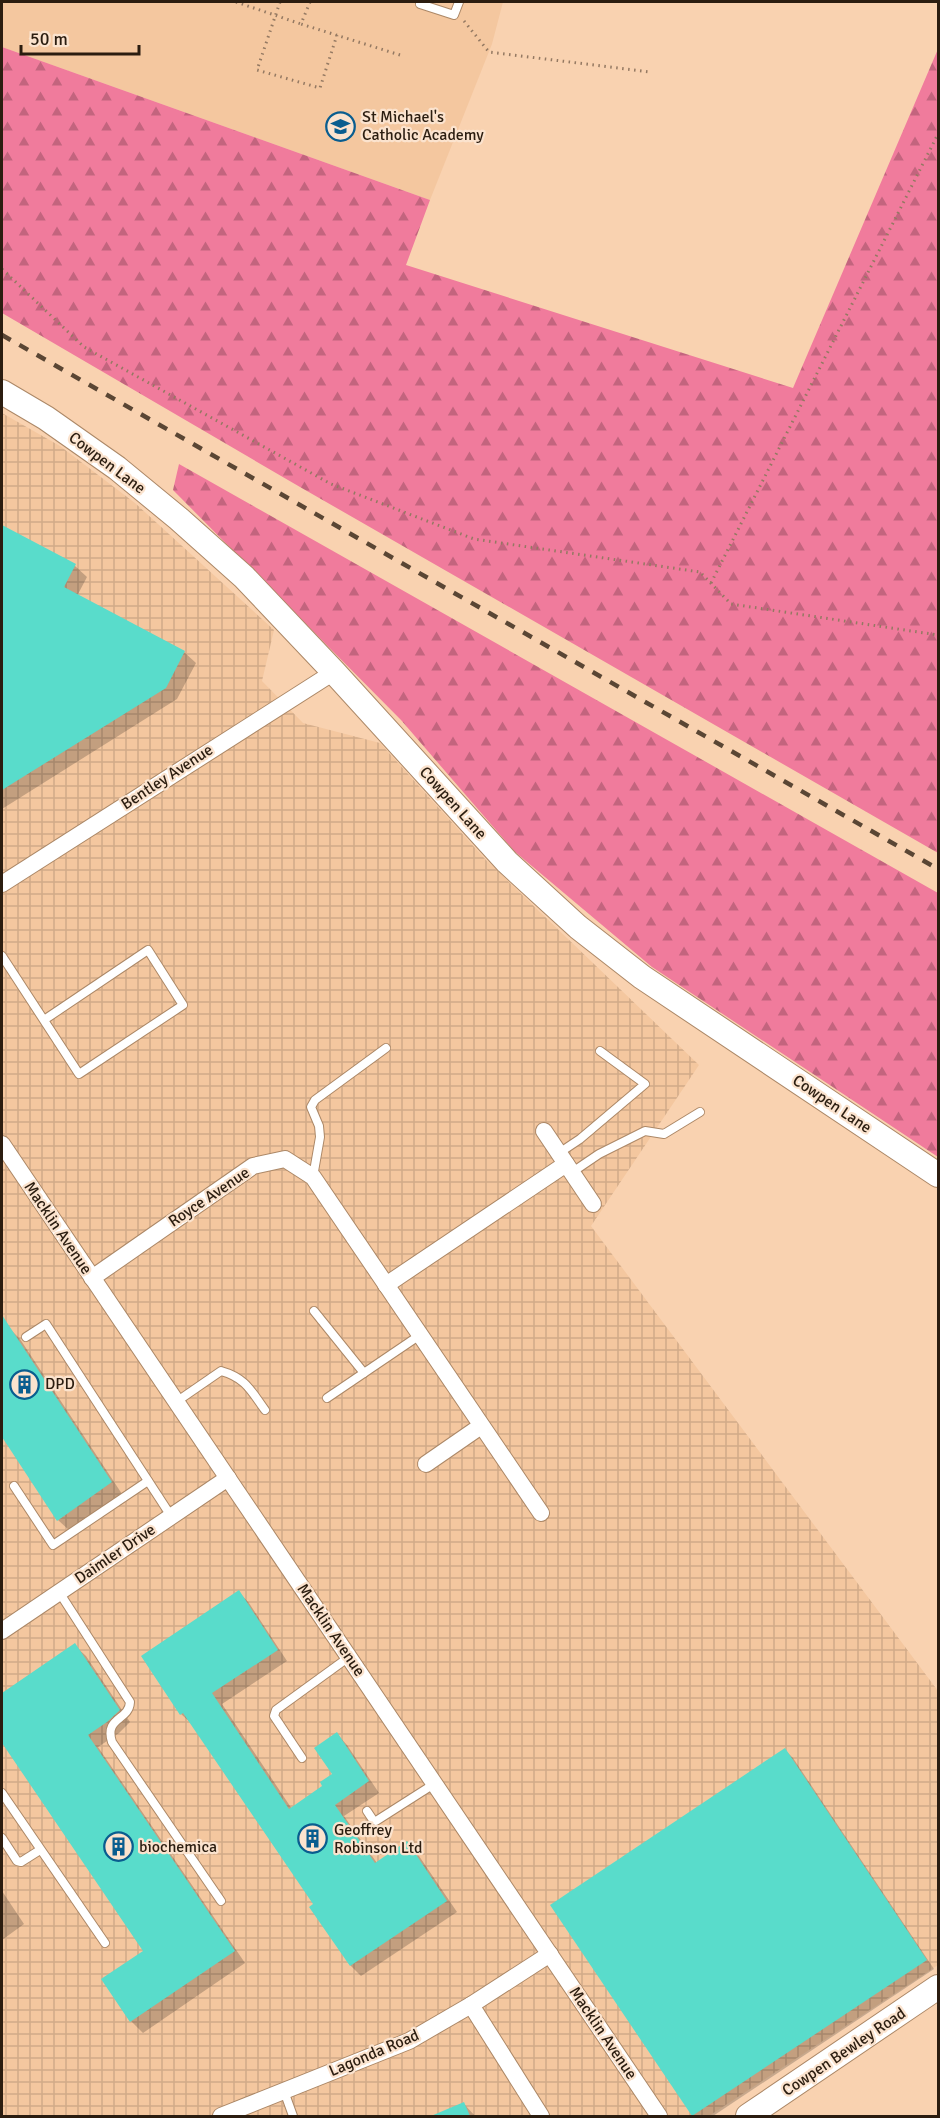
<svg xmlns="http://www.w3.org/2000/svg" width="940" height="2118" viewBox="0 0 940 2118" font-family="Signika,sans-serif">
	<style>
		.built { fill: #f4c79f }
		.industrial { fill: url(#industrial-grid) }
		.forest { fill: url(#forest-firs) }
		.shadow { fill: #0003 }
		.building { fill: #59dccb }
		.lines { fill: none; stroke-linecap: round; stroke-linejoin: round }
		.lane-casing { stroke: #ac8867; stroke-width: 10 }
		.street-casing { stroke: #ac8867; stroke-width: 18 }
		.secondary-casing { stroke: #ac8867; stroke-width: 26 }
		.path { stroke: #947962; stroke-width: 3; stroke-dasharray: 1.5 4.5; stroke-linecap: butt }
		.lane { stroke: #fff; stroke-width: 8 }
		.street { stroke: #fff; stroke-width: 16 }
		.secondary { stroke: #fff; stroke-width: 24 }
		.rail { stroke: #5a4634; stroke-width: 4.5; stroke-dasharray: 10 10; stroke-linecap: butt }
		.labels { text-anchor: middle; dominant-baseline: central; stroke-width: 4.5; stroke-linejoin: round; paint-order: stroke }
		.poi-label { font-size: 16px; fill: #2b1d10; stroke: #fbe3ce; text-anchor: start }
		.street-label { font-size: 16px; fill: #2b1d10; stroke: #fbe3ce }
	</style>
	<defs>
		<pattern id="industrial-grid" width="8" height="8" patternUnits="userSpaceOnUse" patternTransform="scale(1.5)"><rect width="8" height="8" fill="#f4c79f"/><path d="M0 4h8M4 0v8" fill="none" stroke="#d1aa88"/></pattern>
		<pattern id="forest-firs" width="22" height="20" patternUnits="userSpaceOnUse" patternTransform="scale(1.5)"><rect width="22" height="20" fill="#f07b9c"/><path d="M5 1l3.5 6h-7zM16 11l3.5 6h-7z" fill="#c3647e"/></pattern>
	</defs>
	<rect width="100%" height="100%" fill="#f9d2b0"/>
	<!-- built -->
	<polygon class="built" points="2,2 503,2 492,44 430,200 2,47"/>
	<!-- industrial -->
	<polygon class="industrial" points="2,413 60,446 135,503 274,630 262,681 303,723 380,743 486,860 699,1065 591,1226 938,1691 938,1965 709,2116 2,2116"/>
	<!-- forest -->
	<g class="forest">
		<polygon points="2,47 430,200 406,265 793,388 938,49 938,853 300,487 2,313"/>
		<polygon points="179,464 938,893 938,1157 652,967 514,851 401,720 173,490"/>
	</g>
	<!-- shadow -->
	<g class="shadow">
		<polygon points="2,527 75,566 87,577 77,596 184,652 196,663 177,699 2,809"/>
		<polygon points="9,1328 20,1339 122,1494 70,1531 58,1520 2,1434 2,1332"/>
		<polygon points="239,1592 249,1603 287,1661 222,1704 292,1809 324,1786 334,1774 337,1734 347,1745 379,1793 344,1816 377,1863 407,1843 417,1853 457,1912 361,1976 351,1966 312,1907 315,1905 192,1724 181,1714"/>
		<polygon points="74,1645 86,1656 130,1722 119,1733 98,1747 245,1963 143,2033 131,2021 103,1980 145,1952 2,1740 2,1694"/>
		<polygon points="785,1750 793,1758 934,1969 713,2116 694,2116 553,1905"/>
		<polygon points="2,1891 24,1924 2,1940"/>
		<polygon points="464,2104 475,2116 434,2116"/>
	</g>
	<!-- building -->
	<g class="building">
		<polygon points="2,525 76,564 64,587 185,651 166,688 2,790"/>
		<polygon points="2,1315 112,1482 57,1521 2,1437"/>
		<polygon points="239,1590 278,1650 212,1693 289,1809 322,1786 320,1782 332,1774 314,1748 337,1732 369,1781 335,1805 375,1863 407,1841 447,1901 350,1966 309,1907 313,1904 183,1713 180,1715 141,1656"/>
		<polygon points="75,1643 120,1710 107,1722 88,1735 235,1951 130,2022 101,1979 143,1951 2,1743 2,1693"/>
		<polygon points="785,1748 927,1960 692,2116 550,1905"/>
		<polygon points="464,2102 470,2116 431,2116"/>
	</g>
	<g class="lines">
		<defs>
			<g id="lane">
				<polyline points="421,2 420,4 454,15 459,2"/>
				<polyline points="2,956 79,1074 183,1005 148,950 44,1020"/>
				<polyline points="559,1153 580,1139 645,1084 600,1051"/>
				<polyline points="571,1173 599,1154 645,1131 664,1134 700,1112"/>
				<polyline points="313,1177 320,1137 319,1126 311,1107 315,1100 386,1048"/>
				<polyline points="314,1311 364,1373"/>
				<polyline points="26,1337 46,1324 171,1516"/>
				<polyline points="327,1398 420,1335"/>
				<path d="M176 1402 221 1371C246 1378 251 1391 265 1410"/>
				<polyline points="14,1486 53,1545 148,1481"/>
				<path d="M59 1592 130 1702C129 1721 104 1717 112 1742L221 1901"/>
				<polyline points="302,1758 274,1716 276,1710 349,1657"/>
				<polyline points="2,1793 105,1943"/>
				<polyline points="367,1811 373,1820 376,1821 434,1784"/>
				<polyline points="2,1838 17,1861 21,1862 40,1850"/>
				<polyline points="284,2091 293,2116"/>
			</g>
			<g id="street">
				<polyline points="2,884 334,672"/>
				<polyline points="544,1131 593,1204"/>
				<polyline points="2,1144 659,2116"/>
				<polyline points="92,1278 253,1166 285,1159 313,1177 541,1513"/>
				<polyline points="386,1285 566,1164"/>
				<polyline points="426,1464 481,1426"/>
				<polyline points="2,1631 228,1478"/>
				<polyline points="471,2005 541,2116"/>
				<polyline points="221,2116 409,2041 471,2005 550,1954"/>
			</g>
			<g id="secondary">
				<polyline points="2,392 46,418 117,468 179,519 244,577 334,672 507,862 578,927 642,977 938,1175"/>
				<polyline points="748,2116 938,1987"/>
			</g>
		</defs>
		<!-- lane casing -->
		<use href="#lane" class="lane-casing"/>
		<!-- street casing -->
		<use href="#street" class="street-casing"/>
		<!-- secondary casing -->
		<use href="#secondary" class="secondary-casing"/>
		<!-- path -->
		<g class="path">
			<polyline points="236,2 301,24"/>
			<polyline points="280,2 257,70 320,88 337,35"/>
			<polyline points="310,2 301,24 400,55"/>
			<polyline points="464,21 489,52 650,72"/>
			<polyline points="2,269 84,347 331,484 474,539 700,572 731,604 938,635"/>
			<polyline points="711,583 938,134"/>
		</g>
		<!-- lane -->
		<use href="#lane" class="lane"/>
		<!-- street -->
		<use href="#street" class="street"/>
		<!-- secondary -->
		<use href="#secondary" class="secondary"/>
		<!-- rail -->
		<polyline class="rail" points="2,335 938,869"/>
	</g>
	<!-- icons -->
	<defs>
		<symbol id="school-ring" viewBox="-11 -11 22 22"><circle r="9.5" fill="#fbe3ce" stroke="#095d8f" stroke-width="1.5"/><path d="M0-5L7-2L0 1L-7-2ZM-4 1L0 2.5L4 1V4Q0 6-4 4Z" fill="#095d8f"/></symbol>
		<symbol id="building-ring" viewBox="-11 -11 22 22"><circle r="9.5" fill="#fbe3ce" stroke="#095d8f" stroke-width="1.5"/><path d="M-4-6H4V6H1V3H-1V6H-4ZM-2.5-4.3h1.7v1.8h-1.7ZM.8-4.3h1.7v1.8H.8ZM-2.5-1h1.7V.8h-1.7ZM.8-1h1.7V.8H.8Z" fill="#095d8f"/></symbol>
	</defs>
	<g fill-rule="evenodd">
		<use href="#school-ring" x="324" y="110" width="33" height="33"/>
		<use href="#building-ring" x="8" y="1368" width="33" height="33"/>
		<use href="#building-ring" x="296" y="1822" width="33" height="33"/>
		<use href="#building-ring" x="102" y="1830" width="33" height="33"/>
	</g>
	<g class="labels">
		<!-- poi labels -->
		<g class="poi-label">
			<text x="362" y="117">St Michael's<tspan x="362" dy="18">Catholic Academy</tspan></text>
			<text x="45" y="1384">DPD</text>
			<text x="334" y="1830">Geoffrey<tspan x="334" dy="18">Robinson Ltd</tspan></text>
			<text x="139" y="1847">biochemica</text>
		</g>
		<!-- street labels -->
		<g class="street-label">
			<text transform="translate(107 463) rotate(37)">Cowpen Lane</text>
			<text transform="translate(167 777) rotate(-33)">Bentley Avenue</text>
			<text transform="translate(453 803) rotate(48)">Cowpen Lane</text>
			<text transform="translate(832 1104) rotate(34)">Cowpen Lane</text>
			<text transform="translate(209 1197) rotate(-34)">Royce Avenue</text>
			<text transform="translate(58 1228) rotate(56)">Macklin Avenue</text>
			<text transform="translate(115 1554) rotate(-34)">Daimler Drive</text>
			<text transform="translate(331 1630) rotate(56)">Macklin Avenue</text>
			<text transform="translate(603 2033) rotate(56)">Macklin Avenue</text>
			<text transform="translate(844 2052) rotate(-34)">Cowpen Bewley Road</text>
			<text transform="translate(374 2053) rotate(-23)">Lagonda Road</text>
		</g>
	</g>
	<!-- border -->
	<rect width="940" height="2118" fill="none" stroke="#2b1d10" stroke-width="6"/>
	<!-- scale -->
	<path d="M21 45v9h118v-9" fill="none" stroke="#2b1d10" stroke-width="3"/>
	<text x="30" y="45" font-size="18" fill="#2b1d10" stroke="#fbe3ce" stroke-width="4.5" paint-order="stroke">50 m</text>
</svg>
